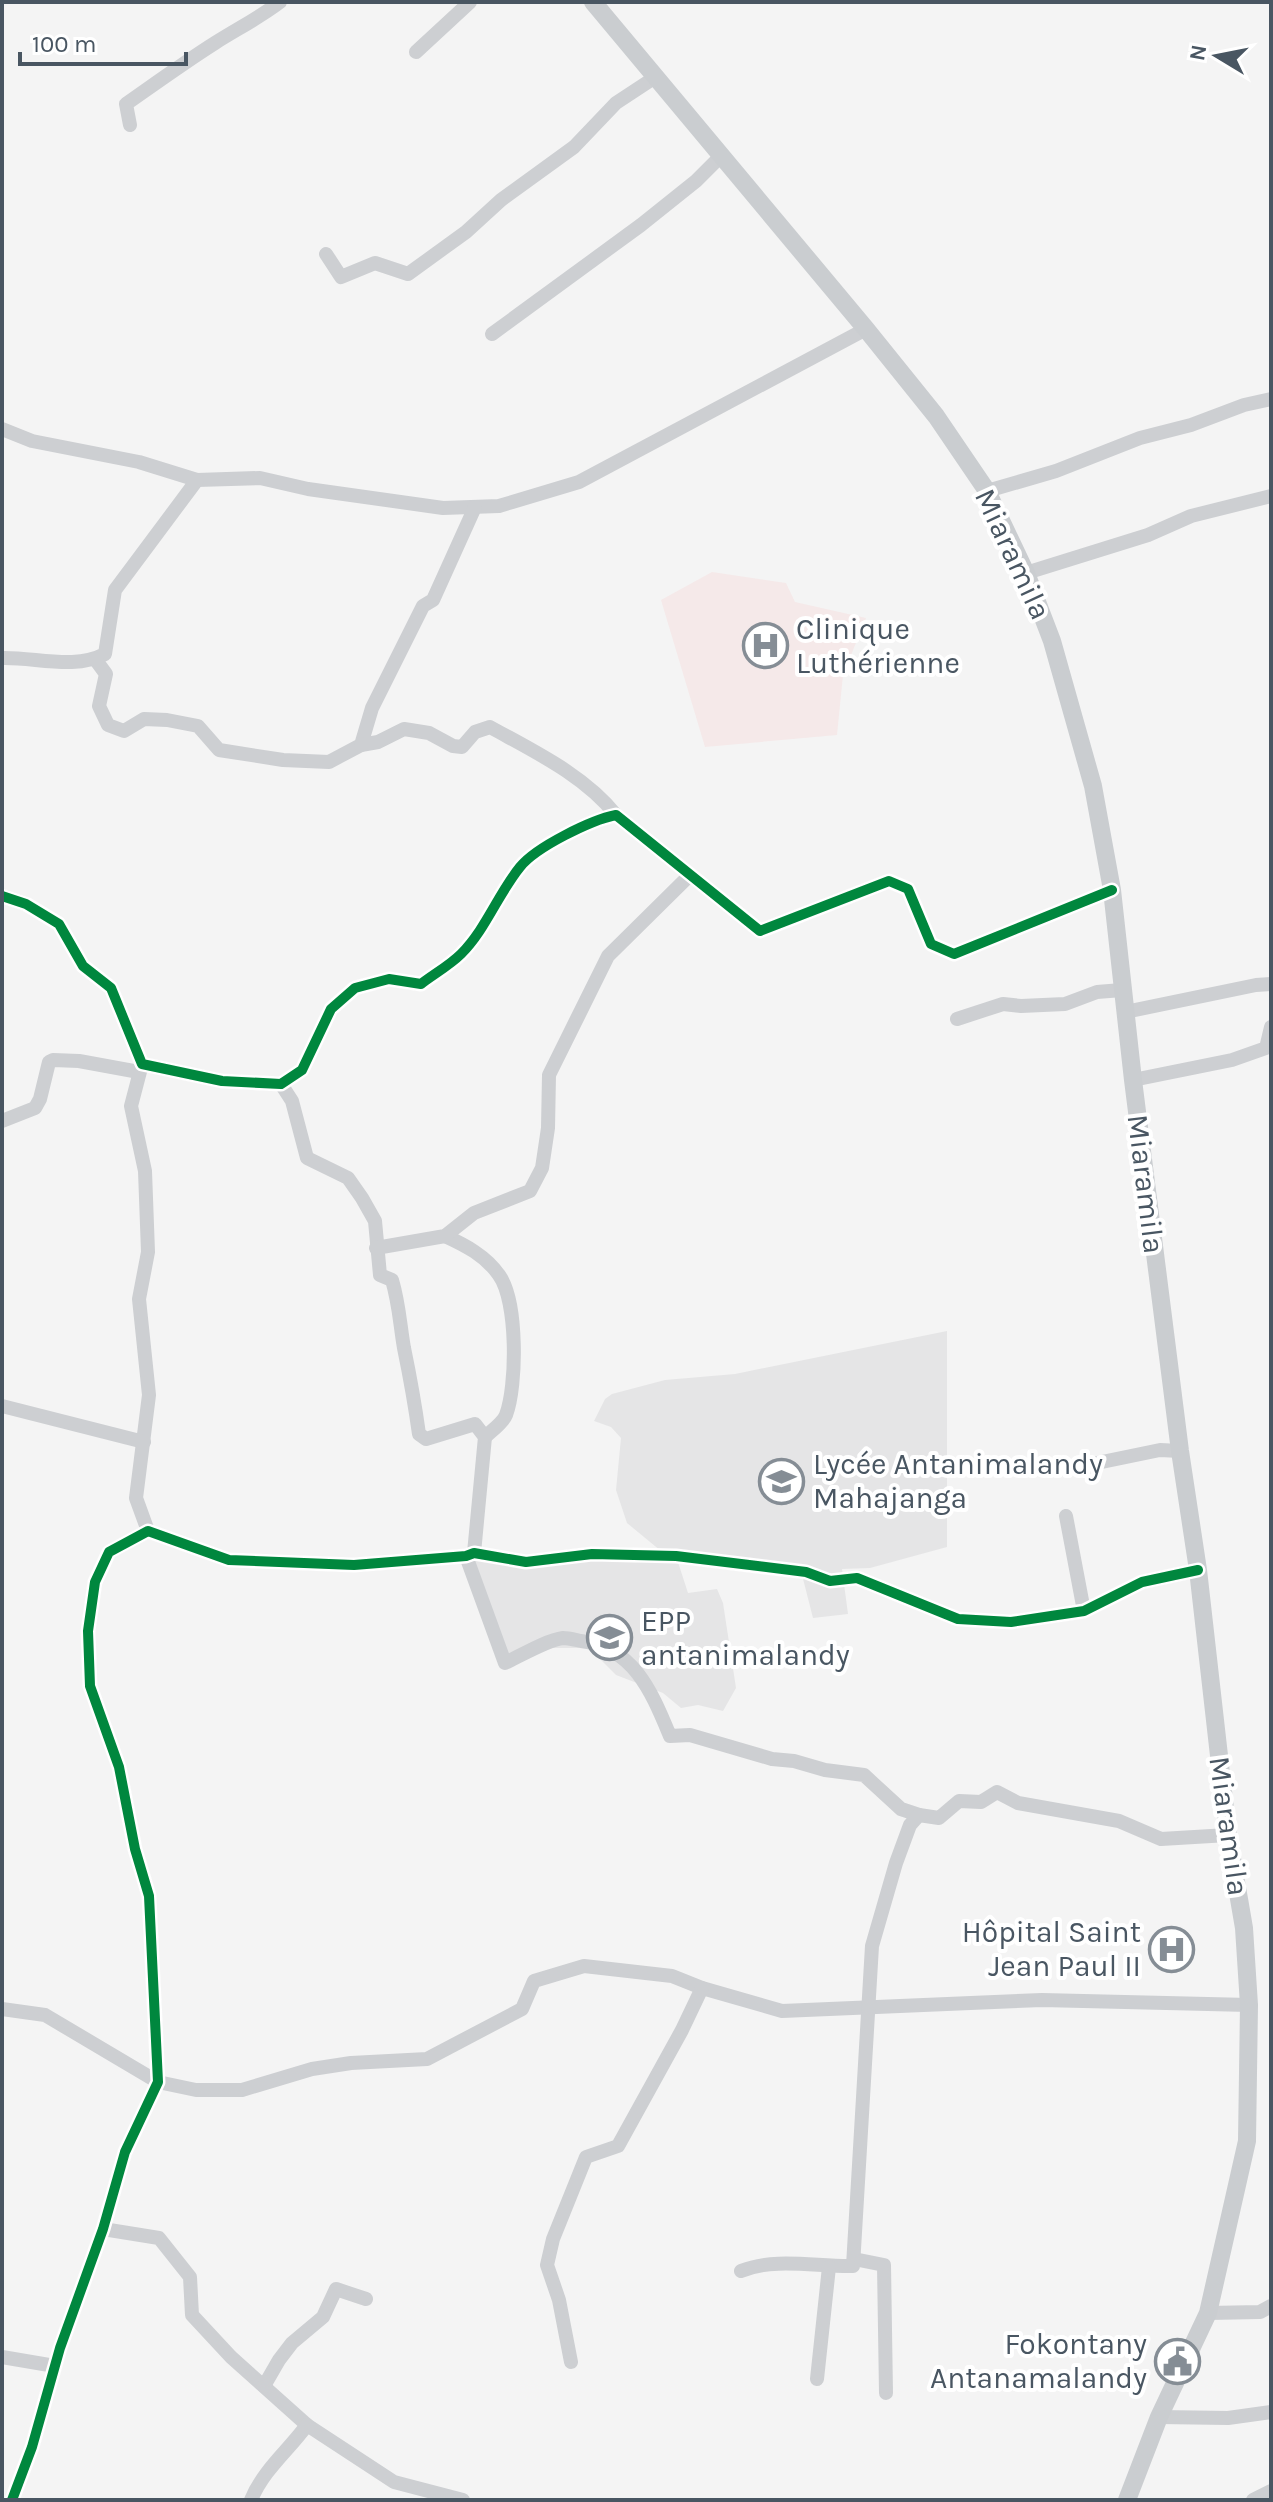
<svg xmlns="http://www.w3.org/2000/svg" width="1273" height="2502" viewBox="0 0 1273 2502" font-family="Karla,sans-serif">
	<style>
		.education { fill: #e5e5e6 }
		.medical { fill: #f5e9e9 }
		.lines { fill: none; stroke-linecap: round; stroke-linejoin: round }
		.minor { stroke: #cdcfd2; stroke-width: 14 }
		.major { stroke: #cacdd0; stroke-width: 18 }
		.cycleway-casing { stroke: #fff; stroke-width: 15 }
		.cycleway { stroke: #00873e; stroke-width: 10 }
		.labels { text-anchor: middle; dominant-baseline: central; stroke-width: 8; stroke-linejoin: round; paint-order: stroke }
		.street-label { font-size: 30px; fill: #495662; stroke: #fff }
		.poi-label { font-size: 30px; fill: #495662; stroke: #fff; text-anchor: start }
	</style>
	<rect width="100%" height="100%" fill="#f4f4f4"/>
	<!-- education -->
	<g class="education">
		<polygon points="947,1331 947,1547 870,1568 842,1569 848,1614 813,1618 800,1567 661,1551 627,1523 616,1490 621,1438 611,1427 594,1421 605,1399 612,1394 665,1380 735,1374"/>
		<polygon points="474,1553 526,1562 676,1556 688,1593 717,1589 723,1603 736,1688 723,1711 698,1705 681,1708 663,1693 616,1675 589,1648 540,1648 498,1659 477,1596"/>
	</g>
	<!-- medical -->
	<polygon class="medical" points="712,572 786,583 795,602 866,618 843,675 837,735 705,747 661,600"/>
	<g class="lines">
		<!-- minor -->
		<g class="minor">
			<polyline points="416,52 470,2"/>
			<path d="M130 125 126 104C156 83 185 62 215 43 237 29 259 18 280 2"/>
			<polyline points="326,254 341,277 375,263 408,274 466,232 501,200 574,147 616,103 654,78"/>
			<polyline points="492,334 641,225 696,181 722,155"/>
			<polyline points="2,429 32,441 139,462 197,480 260,478 308,489 443,508 499,506 579,482 866,329"/>
			<polyline points="987,491 1056,471 1140,438 1191,425 1244,405 1271,399"/>
			<polyline points="1026,573 1148,535 1191,516 1271,496"/>
			<path d="M2 658C35 657 75 670 105 654L115 590 197 480"/>
			<polyline points="95,659 106,674 99,706 108,725 124,731 144,719 167,720 198,726 219,750 283,760 329,762 361,745 372,708 423,606 433,600 475,507"/>
			<path d="M361 745 378 742 404 729 429 733 453 746 462 747 475 732 490 727C535 752 584 775 616 815"/>
			<path d="M2 896 26 904 59 924 83 966 111 988 142 1064 222 1081 281 1084 302 1070 331 1009 355 988 389 979 421 984C434 974 450 965 461 954 486 929 498 894 520 867 536 847 591 820 616 815L760 931 889 881 908 889 931 944 954 954 1112 890"/>
			<polyline points="1125,1012 1256,985 1271,984"/>
			<polyline points="957,1019 1003,1004 1021,1006 1065,1004 1097,992 1122,990"/>
			<polyline points="142,1064 131,1106 145,1171 148,1252 139,1299 149,1395 136,1498 148,1531"/>
			<polyline points="1133,1080 1232,1060 1266,1048 1271,1027"/>
			<path d="M281 1084 292 1101 307 1158 348 1178 362 1198 375 1221 380 1275 392 1280C399 1303 400 1325 404 1348 410 1377 415 1405 419 1434L426 1439 475 1424 485 1437 474 1553"/>
			<polyline points="2,1121 35,1108 40,1099 49,1062 53,1060 79,1061 139,1072"/>
			<path d="M445 1236C465 1245 486 1256 499 1275 518 1301 517 1386 506 1415 503 1423 491 1431 485 1437"/>
			<polyline points="376,1248 445,1236 474,1213 530,1191 542,1168 548,1128 549,1075 608,956 690,875"/>
			<polyline points="2,1406 144,1442"/>
			<polyline points="1097,1463 1160,1450 1180,1451"/>
			<polyline points="1066,1516 1084,1611"/>
			<path d="M466 1556 505 1663C520 1656 547 1640 563 1638 568 1638 576 1640 581 1641 634 1647 652 1693 670 1736L690 1735 772 1759 794 1761 825 1770 864 1775 901 1809 919 1815"/>
			<polyline points="2,2009 45,2015 158,2082 196,2090 242,2090 312,2069 351,2063 427,2059 522,2009 534,1981 584,1966 672,1976 702,1988 782,2011 1042,2000 1249,2005"/>
			<polyline points="103,2229 159,2238 190,2277 192,2315 231,2357 307,2425 394,2482 463,2500"/>
			<polyline points="854,2259 884,2265 886,2393"/>
			<path d="M741 2271C775 2257 817 2267 853 2266L872 1946 896 1863 910 1825 919 1815 939 1818 959 1801 981 1802 997 1792 1018 1803 1119 1821 1161 1839 1228 1835"/>
			<polyline points="1208,2313 1260,2312 1271,2306"/>
			<polyline points="2,2357 55,2366"/>
			<polyline points="571,2362 559,2300 547,2265 553,2239 586,2157 618,2146 682,2030 702,1988"/>
			<polyline points="817,2379 829,2267"/>
			<polyline points="264,2386 279,2360 292,2343 323,2317 336,2289 366,2299"/>
			<polyline points="1159,2417 1228,2418 1271,2412"/>
			<polyline points="12,2500 32,2447 60,2348 103,2229 125,2152 158,2082 149,1896 135,1849 119,1767 90,1686 88,1631 95,1582 109,1552 148,1531 229,1560 354,1565 466,1556 474,1553 526,1562 592,1554 676,1556 806,1572 830,1581 857,1578 958,1619 1011,1622 1084,1611 1142,1582 1198,1570"/>
			<path d="M251 2500C264 2469 288 2451 307 2425"/>
			<polyline points="1253,2500 1271,2491"/>
		</g>
		<!-- major -->
		<polyline class="major" points="593,2 866,329 936,416 987,491 1026,573 1052,641 1093,786 1112,890 1133,1080 1180,1451 1198,1570 1228,1835 1244,1928 1249,2005 1247,2141 1208,2313 1159,2417 1127,2500"/>
		<defs>
			<g id="cycleway">
				<path d="M2 896 26 904 59 924 83 966 111 988 142 1064 222 1081 281 1084 302 1070 331 1009 355 988 389 979 421 984C434 974 450 965 461 954 486 929 498 894 520 867 536 847 591 820 616 815L760 931 889 881 908 889 931 944 954 954 1112 890"/>
				<polyline points="12,2500 32,2447 60,2348 103,2229 125,2152 158,2082 149,1896 135,1849 119,1767 90,1686 88,1631 95,1582 109,1552 148,1531 229,1560 354,1565 466,1556 474,1553 526,1562 592,1554 676,1556 806,1572 830,1581 857,1578 958,1619 1011,1622 1084,1611 1142,1582 1198,1570"/>
			</g>
		</defs>
		<!-- cycleway casing -->
		<use href="#cycleway" class="cycleway-casing"/>
		<!-- cycleway -->
		<use href="#cycleway" class="cycleway"/>
	</g>
	<!-- icons -->
	<defs>
		<symbol id="hospital-ring" viewBox="-11 -11 22 22"><circle r="9.5" fill="#fff" stroke="#858d95" stroke-width="1.5"/><path d="M-5-5h3v3.5h4V-5h3V5h-3V1.5h-4V5h-3Z" fill="#858d95"/></symbol>
		<symbol id="school-ring" viewBox="-11 -11 22 22"><circle r="9.5" fill="#fff" stroke="#858d95" stroke-width="1.5"/><path d="M0-5L7-2L0 1L-7-2ZM-4 1L0 2.5L4 1V4Q0 6-4 4Z" fill="#858d95"/></symbol>
		<symbol id="civic-ring" viewBox="-11 -11 22 22"><circle r="9.5" fill="#fff" stroke="#858d95" stroke-width="1.5"/><path d="M-.6-6.5H3V-4.5H.6V-3L4-1V1h2V6H-6V1h2V-1L-.6-3ZM-1.2 2.5V6h2.4V2.5Z" fill="#858d95"/></symbol>
	</defs>
	<g fill-rule="evenodd">
		<use href="#hospital-ring" x="740" y="620" width="51" height="51"/>
		<use href="#school-ring" x="756" y="1456" width="51" height="51"/>
		<use href="#school-ring" x="584" y="1612" width="51" height="51"/>
		<use href="#hospital-ring" x="1146" y="1924" width="51" height="51"/>
		<use href="#civic-ring" x="1152" y="2336" width="51" height="51"/>
	</g>
	<g class="labels">
		<!-- street labels -->
		<g class="street-label">
			<text transform="translate(1013 554) rotate(65)">Miaramila</text>
			<text transform="translate(1146 1184) rotate(83)">Miaramila</text>
			<text transform="translate(1229 1826) rotate(82)">Miaramila</text>
		</g>
		<!-- poi labels -->
		<g class="poi-label">
			<text x="796" y="629">Clinique<tspan x="796" dy="34">Luthérienne</tspan></text>
			<text x="813" y="1464">Lycée Antanimalandy<tspan x="813" dy="34">Mahajanga</tspan></text>
			<text x="641" y="1621">EPP<tspan x="641" dy="34">antanimalandy</tspan></text>
			<text x="1141" y="1932" text-anchor="end">Hôpital Saint<tspan x="1141" dy="34">Jean Paul II</tspan></text>
			<text x="1147" y="2344" text-anchor="end">Fokontany<tspan x="1147" dy="34">Antanamalandy</tspan></text>
		</g>
	</g>
	<!-- border -->
	<rect width="1273" height="2502" fill="none" stroke="#495662" stroke-width="8"/>
	<!-- north arrow -->
	<g transform="translate(1217 56) rotate(280)" stroke="#ffffff" stroke-width="6" paint-order="stroke">
	<path d="M0-6L14 30L0 20L-14 30Z" fill="#495662"/>
	<text y="-12" font-size="22" font-weight="bold" text-anchor="middle" fill="#495662">N</text>
	</g>
	<!-- scale -->
	<path d="M20 52v12h166v-12" fill="none" stroke="#495662" stroke-width="4"/>
	<text x="32" y="52" font-size="24" fill="#495662" stroke="#ffffff" stroke-width="6" paint-order="stroke">100 m</text>
</svg>
